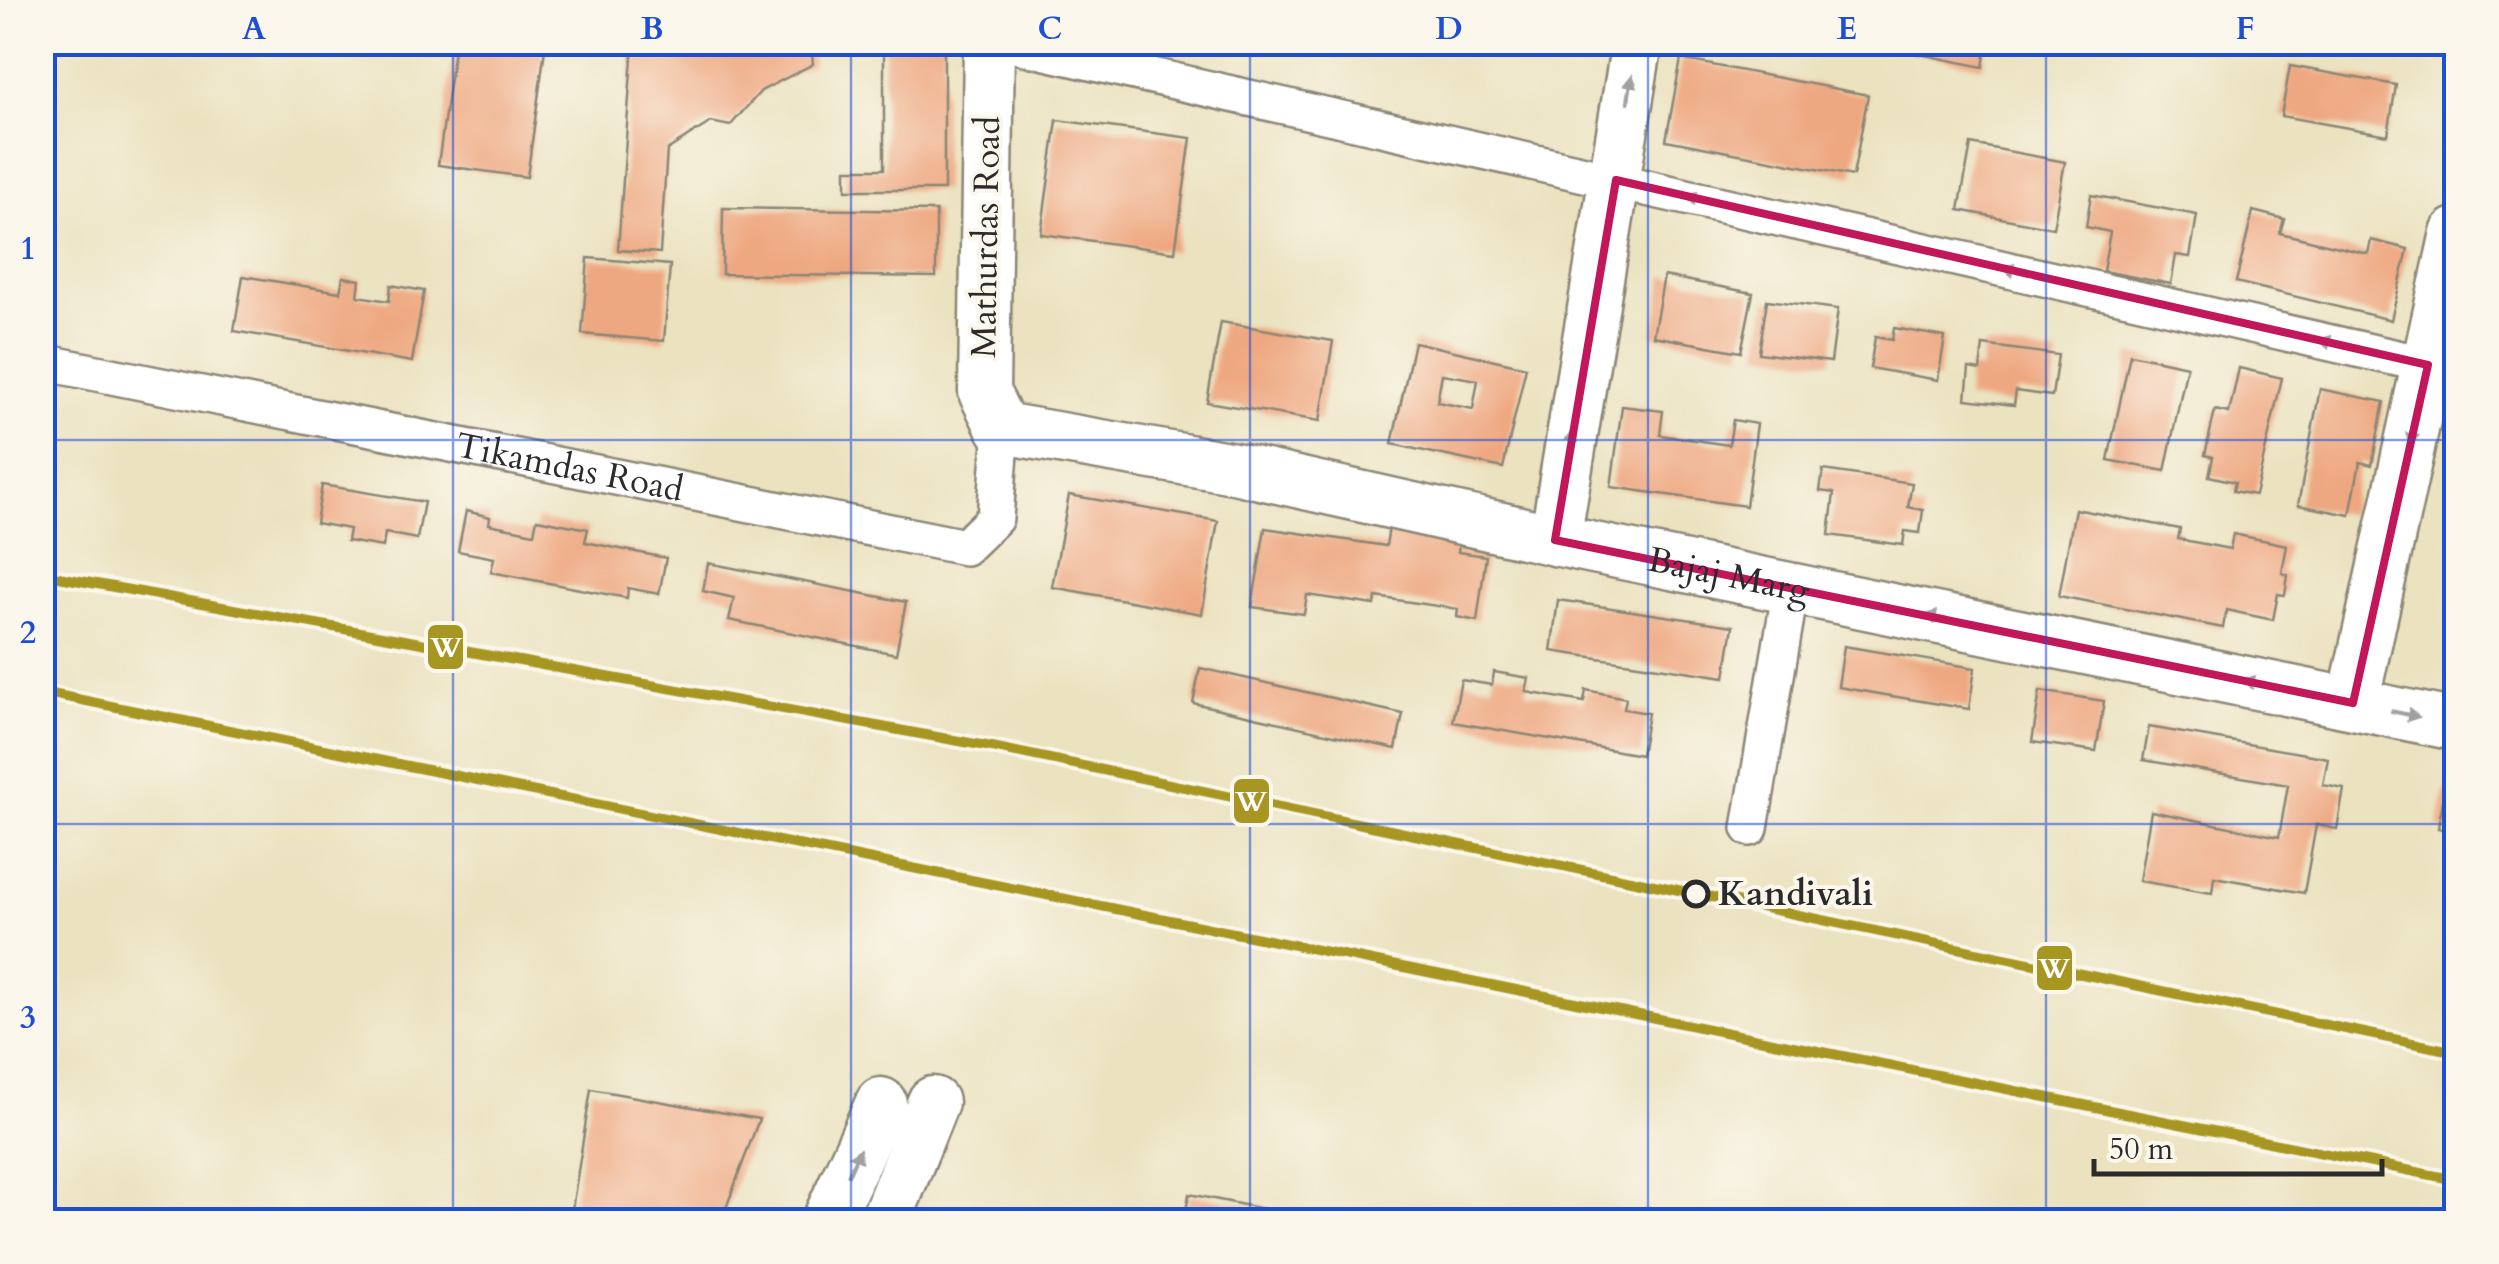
<svg xmlns="http://www.w3.org/2000/svg" width="2499" height="1264" viewBox="0 0 2499 1264" font-family="Cardo,serif">
	<style>
		.building { fill: #eea881; fill-rule: evenodd }
		.lines { fill: none; stroke-linecap: round; stroke-linejoin: round }
		.street-casing { stroke: #8b8676; stroke-width: 40 }
		.secondary-casing { stroke: #8b8676; stroke-width: 55 }
		.street { stroke: #fff; stroke-width: 35 }
		.secondary { stroke: #fff; stroke-width: 50 }
		.rail-1-casing { stroke: #fbf7ec; stroke-width: 18 }
		.rail-1 { stroke: #a89623; stroke-width: 10 }
		.oneway { fill: #a0a0a0 }
		.marked { fill: none; stroke: #c2185b; stroke-width: 8; stroke-linejoin: round }
		.grid { fill: none; stroke: #1d4ed8; stroke-width: 2.5; stroke-opacity: 0.55 }
		.stop-dot { fill: #fbf7ec; stroke: #2b2b2b; stroke-width: 5 }
		.labels { text-anchor: middle; dominant-baseline: central; stroke-width: 8; stroke-linejoin: round; paint-order: stroke }
		.street-label { font-size: 35px; fill: #2b2b2b; stroke: #fbf7ec }
		.stop-label { font-size: 35px; font-weight: bold; fill: #2b2b2b; stroke: #fbf7ec; text-anchor: start }
		.line-badge { stroke: #fbf7ec; stroke-width: 4 }
		.badge-label { font-size: 28px; text-anchor: middle; font-weight: bold; fill: #fff }
		.neatline { fill: none; stroke: #1d4ed8; stroke-width: 4 }
		.grid-label { font-size: 32px; text-anchor: middle; font-weight: bold; fill: #1d4ed8 }
	</style>
	<rect width="100%" height="100%" fill="#fbf7ec"/>
	<filter id="ink" filterUnits="userSpaceOnUse"><feTurbulence type="fractalNoise" baseFrequency=".01" numOctaves="2"/><feDisplacementMap in="SourceGraphic" scale="20" xChannelSelector="R" yChannelSelector="G"/><feConvolveMatrix kernelMatrix="1 2 1 2 8 2 1 2 1" color-interpolation-filters="sRGB"/></filter>
	<filter id="wash" filterUnits="userSpaceOnUse"><feTurbulence type="fractalNoise" baseFrequency=".0048" numOctaves="4" result="noise"/><feDisplacementMap in="SourceGraphic" scale="40" xChannelSelector="R" yChannelSelector="G"/><feGaussianBlur stdDeviation="2.25" result="paint"/><feColorMatrix in="noise" values="0 0 0 0 0 0 0 0 0 0 0 0 0 0 0 0 0 1.4 0 .05"/><feComposite in="paint" operator="in"/></filter>
	<g filter="url(#wash)">
		<rect width="100%" height="100%" fill="#ebe2c0"/>
		<g id="blocks">
			<!-- building -->
			<g class="building">
				<polygon points="455,42 546,42 527,177 438,165"/>
				<polygon points="633,42 811,42 813,64 761,91 730,126 711,122 667,150 660,253 618,250"/>
				<polygon points="884,42 944,42 944,190 846,190 846,169 884,169"/>
				<polygon points="1912,42 1987,42 1983,67 1910,52"/>
				<polygon points="1681,59 1868,95 1853,176 1666,140"/>
				<polygon points="2290,66 2396,85 2388,135 2281,116"/>
				<polygon points="1057,120 1191,138 1175,252 1041,234"/>
				<polygon points="1971,144 2065,162 2053,228 1959,210"/>
				<polygon points="2091,195 2197,215 2190,257 2176,255 2171,284 2103,271 2110,232 2086,227"/>
				<polygon points="723,208 936,211 936,277 722,274"/>
				<polygon points="2253,211 2284,219 2280,233 2368,254 2371,240 2408,249 2391,320 2236,282"/>
				<polygon points="588,258 670,265 664,341 582,334"/>
				<polygon points="243,276 340,292 343,277 360,280 358,296 389,301 391,285 424,291 412,362 234,331"/>
				<polygon points="1664,276 1753,293 1741,352 1653,336"/>
				<polygon points="1767,300 1838,309 1831,362 1759,353"/>
				<polygon points="1221,322 1333,341 1320,421 1207,402"/>
				<polygon points="1894,328 1945,337 1938,380 1870,368 1875,337 1892,340"/>
				<path d="M1414 342 1526 367 1503 468 1392 444ZM1442 374 1478 380 1473 409 1437 402Z"/>
				<polygon points="1983,345 2058,355 2052,396 2016,391 2014,405 1966,399 1969,368 1980,370"/>
				<polygon points="2130,354 2187,366 2165,471 2108,460"/>
				<polygon points="2239,368 2282,378 2255,495 2233,491 2235,482 2209,476 2213,457 2205,455 2215,410 2229,413"/>
				<polygon points="2320,389 2384,402 2372,465 2360,462 2350,515 2298,505"/>
				<polygon points="1622,406 1663,411 1660,435 1729,445 1733,420 1757,424 1746,506 1611,487"/>
				<polygon points="1823,470 1912,483 1908,507 1923,510 1920,533 1905,531 1903,545 1829,535 1834,493 1820,491"/>
				<polygon points="322,485 424,502 417,539 385,533 383,547 347,541 349,529 316,523"/>
				<polygon points="1069,495 1218,521 1202,614 1052,587"/>
				<polygon points="2075,509 2180,529 2178,539 2230,549 2233,534 2287,545 2282,573 2288,575 2285,595 2278,594 2273,620 2226,610 2223,628 2059,596"/>
				<polygon points="466,511 490,517 489,524 534,533 537,519 588,529 585,542 666,558 659,594 628,588 627,598 491,572 494,558 458,551"/>
				<polygon points="1389,527 1460,537 1458,552 1486,556 1477,621 1457,617 1458,609 1376,597 1375,605 1307,595 1304,614 1252,607 1265,528 1386,546"/>
				<polygon points="708,563 906,602 896,654 729,620 734,598 703,591"/>
				<polygon points="1558,600 1733,626 1725,677 1551,651"/>
				<polygon points="1844,646 1975,668 1969,709 1838,687"/>
				<polygon points="1200,668 1403,714 1396,749 1193,703"/>
				<polygon points="1494,672 1529,678 1526,692 1584,702 1586,690 1626,698 1624,709 1648,713 1641,755 1453,722 1461,680 1492,685"/>
				<polygon points="2040,691 2104,701 2096,751 2032,742"/>
				<polygon points="2149,727 2328,758 2323,785 2344,789 2337,829 2316,825 2304,893 2214,877 2212,893 2139,881 2151,811 2279,837 2288,785 2143,760"/>
				<polygon points="2445,790 2456,792 2456,832 2438,828"/>
				<polygon points="591,1089 759,1119 721,1222 620,1222 599,1217 598,1222 570,1222"/>
				<polygon points="1189,1194 1269,1210 1267,1222 1184,1222"/>
			</g>
		</g>
	</g>
	<g filter="url(#ink)">
		<use href="#blocks" fill-opacity="0" stroke="#8b8676" stroke-width="2.5"/>
		<g class="lines">
			<defs>
				<g id="street">
					<polyline points="1002,42 2428,365"/>
					<path id="s1" d="M42 362 965 547 995 518 1002 428"/>
					<polyline points="1750,828 1791,588"/>
				</g>
				<g id="secondary">
					<path id="s2" d="M989 42 984 392 1002 428 1234 468 1555 540 2456 725"/>
					<polyline points="1555,540 1637,42"/>
					<polyline points="2353,703 2456,233"/>
					<polyline points="827,1222 881,1103"/>
					<polyline points="885,1222 933,1102"/>
				</g>
			</defs>
			<!-- street casing -->
			<use href="#street" class="street-casing"/>
			<!-- secondary casing -->
			<use href="#secondary" class="secondary-casing"/>
			<!-- street -->
			<use href="#street" class="street"/>
			<!-- secondary -->
			<use href="#secondary" class="secondary"/>
			<defs>
				<g id="rail-1">
					<polyline points="42,574 992,747 2456,1052"/>
					<polyline points="42,692 2456,1180"/>
				</g>
			</defs>
			<!-- rail-1 casing -->
			<use href="#rail-1" class="rail-1-casing"/>
			<!-- rail-1 -->
			<use href="#rail-1" class="rail-1"/>
		</g>
		<!-- one-way arrows -->
		<defs><path id="oneway-solid" d="M-6-.8H1V-3.2L6.5 0L1 3.2V.8H-6Z" transform="scale(2.5)"/></defs>
		<g class="oneway">
			<use href="#oneway-solid" transform="translate(1630 89) rotate(-81)"/>
			<use href="#oneway-solid" transform="translate(1699 199) rotate(-167)"/>
			<use href="#oneway-solid" transform="translate(2016 271) rotate(-167)"/>
			<use href="#oneway-solid" transform="translate(2333 343) rotate(-167)"/>
			<use href="#oneway-solid" transform="translate(2413 431) rotate(103)"/>
			<use href="#oneway-solid" transform="translate(1571 444) rotate(-80)"/>
			<use href="#oneway-solid" transform="translate(1939 618) rotate(-169)"/>
			<use href="#oneway-solid" transform="translate(2257 683) rotate(-168)"/>
			<use href="#oneway-solid" transform="translate(2405 714) rotate(12)"/>
			<use href="#oneway-solid" transform="translate(854 1162) rotate(-66)"/>
		</g>
	</g>
	<!-- marked area -->
	<path class="marked" d="M1616 180 2428 365 2353 703 1555 540Z"/>
	<!-- grid -->
	<path class="grid" d="M453 42V1222M851 42V1222M1250 42V1222M1648 42V1222M2046 42V1222M42 440H2456M42 824H2456"/>
	<!-- markers -->
	<circle class="stop-dot" cx="1696" cy="894" r="12"/>
	<g class="labels">
		<!-- street labels -->
		<g class="street-label">
			<text transform="translate(986 237) rotate(-89)">Mathurdas Road</text>
			<text stroke="none"><textPath href="#s1" startOffset="538">Tikamdas Road</textPath></text>
			<text stroke="none"><textPath href="#s2" startOffset="1132">Bajaj Marg</textPath></text>
		</g>
		<!-- stop labels -->
		<g class="stop-label">
			<text x="1718" y="894">Kandivali</text>
		</g>
	</g>
	<g class="line-badge">
		<rect x="426" y="623" width="39" height="48" rx="10" fill="#a89623"/>
		<rect x="1232" y="777" width="39" height="48" rx="10" fill="#a89623"/>
		<rect x="2035" y="944" width="39" height="48" rx="10" fill="#a89623"/>
	</g>
	<g class="badge-label">
		<text x="446" y="657">W</text>
		<text x="1251" y="811">W</text>
		<text x="2054" y="978">W</text>
	</g>
	<!-- margin -->
	<rect width="2499" height="1264" fill="none" stroke="#fbf7ec" stroke-width="110"/>
	<!-- scale -->
	<path d="M2094 1159v15h288v-15" fill="none" stroke="#2b2b2b" stroke-width="5"/>
	<text x="2109" y="1159" font-size="30" fill="#2b2b2b" stroke="#fbf7ec" stroke-width="8" paint-order="stroke">50 m</text>
	<rect x="55" y="55" width="2389" height="1154" class="neatline"/>
	<g class="grid-label">
		<text x="254" y="39">A</text>
		<text x="652" y="39">B</text>
		<text x="1050" y="39">C</text>
		<text x="1449" y="39">D</text>
		<text x="1847" y="39">E</text>
		<text x="2245" y="39">F</text>
		<text x="28" y="259">1</text>
		<text x="28" y="643">2</text>
		<text x="28" y="1028">3</text>
	</g>
</svg>
